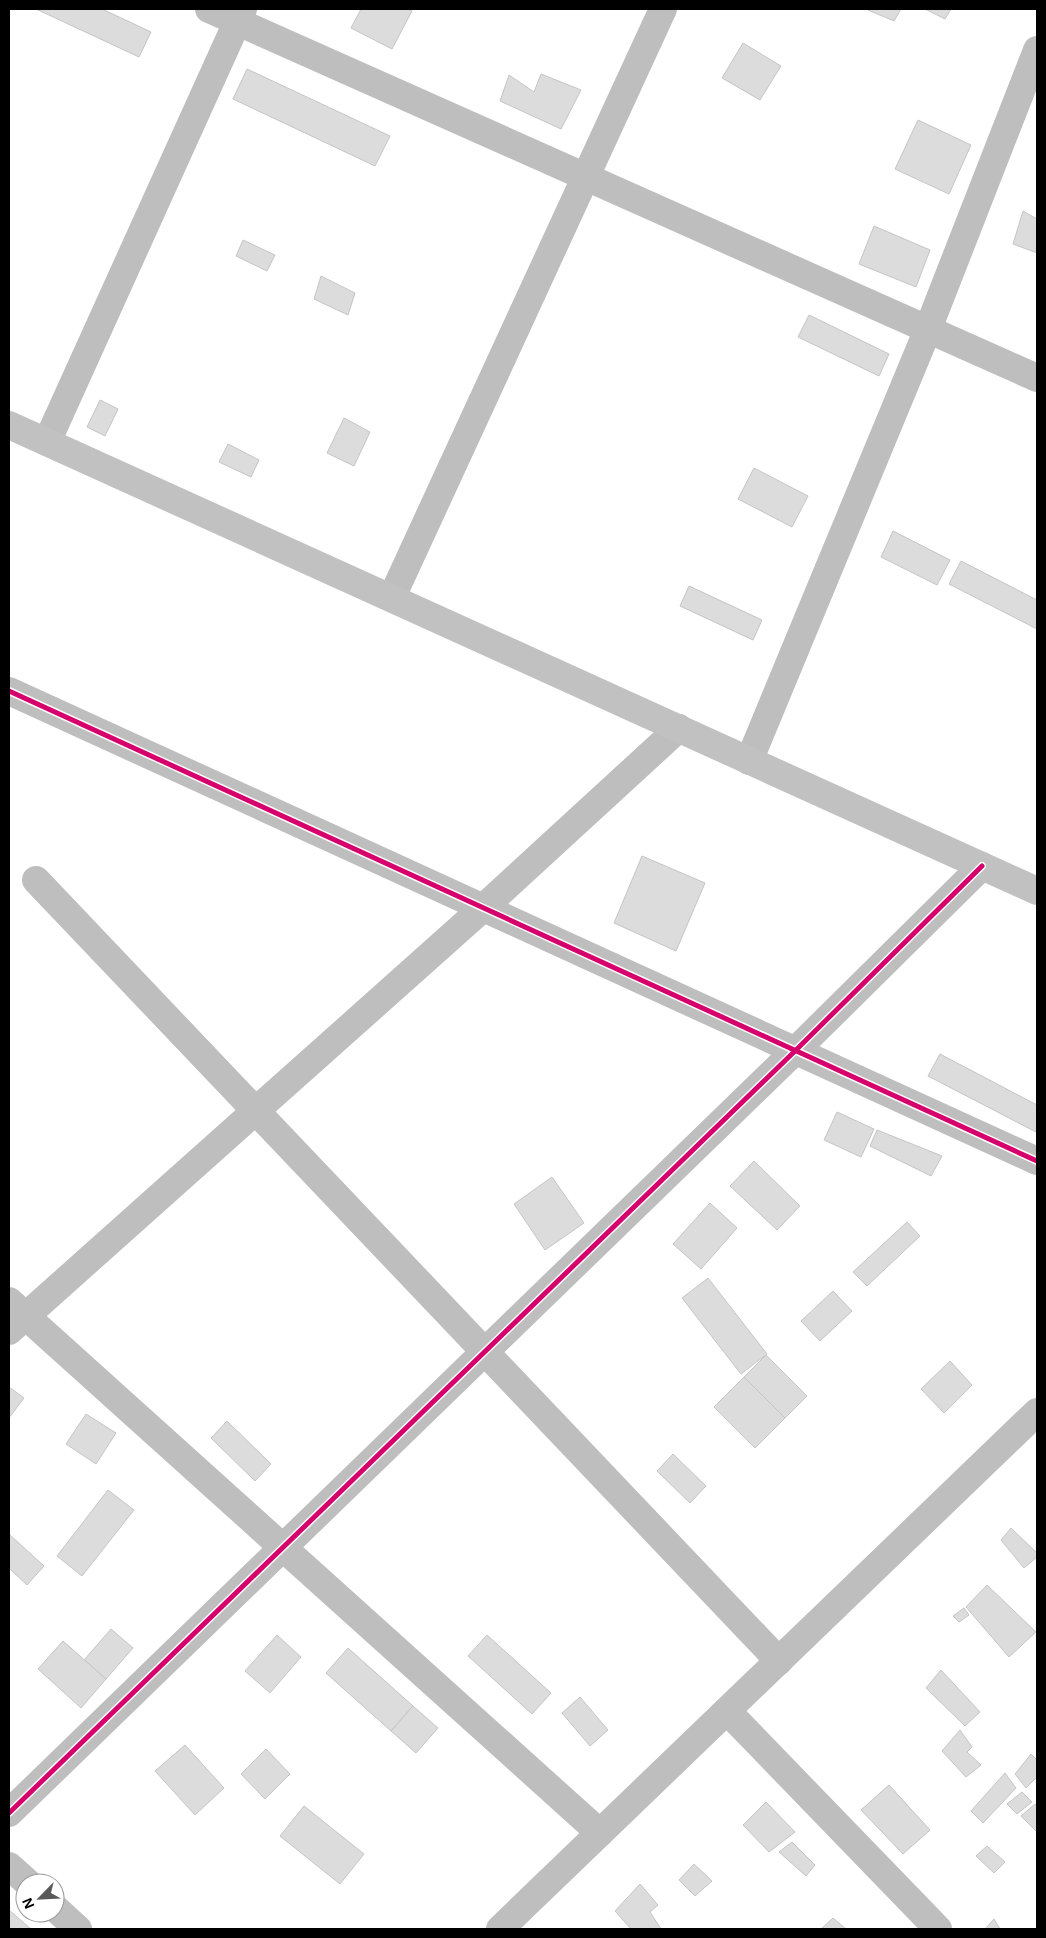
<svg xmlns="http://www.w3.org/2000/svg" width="1046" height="1938" viewBox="0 0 1046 1938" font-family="Arial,sans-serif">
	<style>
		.building { fill: #dcdcdc; stroke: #c5c5c5 }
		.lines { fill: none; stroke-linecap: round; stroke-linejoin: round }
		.minor { stroke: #bebebe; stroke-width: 28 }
		.tertiary { stroke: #bebebe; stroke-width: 28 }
		.secondary { stroke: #c1c1c1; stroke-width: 28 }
		.cycleway-casing { stroke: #fff; stroke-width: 8 }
		.cycleway { stroke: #d6006c; stroke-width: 5 }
	</style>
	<rect width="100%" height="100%" fill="#fff"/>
	<!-- building -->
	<g class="building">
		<polygon points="36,9 102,9 151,32 139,57"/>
		<polygon points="361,9 408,9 412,11 392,49 351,28"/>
		<polygon points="869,9 901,9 894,21 868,10"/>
		<polygon points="925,9 951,9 945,19"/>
		<polygon points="743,43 781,66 760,100 722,78"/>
		<polygon points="247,69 390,136 375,166 233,99"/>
		<polygon points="541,74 581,90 561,129 500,101 509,75 534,92"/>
		<polygon points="918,120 971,145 949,194 895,169"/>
		<polygon points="1023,211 1037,219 1037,253 1013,244"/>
		<polygon points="874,226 930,250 916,287 859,264"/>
		<polygon points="243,240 275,255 267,271 236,256"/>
		<polygon points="321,276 355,293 348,315 314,299"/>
		<polygon points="809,315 889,354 879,376 798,337"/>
		<polygon points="100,400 118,409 105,436 87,427"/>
		<polygon points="344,418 370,432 354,466 327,453"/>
		<polygon points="228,444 259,460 251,477 219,462"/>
		<polygon points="754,468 808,496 792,527 738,499"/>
		<polygon points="893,531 950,560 937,585 881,557"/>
		<polygon points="961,561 1037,600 1037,629 949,584"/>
		<polygon points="689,586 762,620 753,640 680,606"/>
		<polygon points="642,856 705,883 676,951 614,923"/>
		<polygon points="940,1054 1037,1105 1037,1129 1036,1132 928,1076"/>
		<polygon points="837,1112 874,1129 861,1157 824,1140"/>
		<polygon points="877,1130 942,1156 931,1176 870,1146"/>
		<polygon points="754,1161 800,1206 777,1230 730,1186"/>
		<polygon points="552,1177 584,1223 545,1250 514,1204"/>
		<polygon points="710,1203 737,1228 701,1269 673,1244"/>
		<polygon points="907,1222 920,1236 867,1286 853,1272"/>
		<polygon points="708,1278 767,1354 741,1374 682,1298"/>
		<polygon points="833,1291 852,1311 820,1341 801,1321"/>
		<polygon points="766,1355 807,1396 785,1418 744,1377"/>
		<polygon points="950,1361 972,1385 944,1413 921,1389"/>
		<polygon points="744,1377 785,1418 755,1448 714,1407"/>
		<polygon points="9,1387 24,1398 9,1418"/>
		<polygon points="86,1414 116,1433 96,1464 66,1444"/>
		<polygon points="227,1421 271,1464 255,1481 211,1438"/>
		<polygon points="673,1454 706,1486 690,1503 657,1471"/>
		<polygon points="108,1490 134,1510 82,1576 57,1556"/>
		<polygon points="1011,1528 1037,1553 1037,1557 1024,1568 1001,1540"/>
		<polygon points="9,1534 44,1566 27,1585 9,1568"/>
		<polygon points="987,1585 1036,1632 1009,1657 966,1607"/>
		<polygon points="964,1608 969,1615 959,1622 953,1616"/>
		<polygon points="111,1629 133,1648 106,1679 84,1660"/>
		<polygon points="277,1635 301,1657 270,1693 245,1671"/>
		<polygon points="487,1635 551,1693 532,1714 468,1656"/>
		<polygon points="63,1641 106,1679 81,1708 38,1669"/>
		<polygon points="348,1648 413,1706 391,1731 326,1673"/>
		<polygon points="941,1670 980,1712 965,1726 926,1688"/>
		<polygon points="580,1697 608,1730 590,1746 562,1713"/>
		<polygon points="413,1706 438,1728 416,1753 391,1731"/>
		<polygon points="960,1730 972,1747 967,1752 981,1765 966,1777 942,1751"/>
		<polygon points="185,1745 224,1788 195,1815 155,1771"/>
		<polygon points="266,1749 290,1774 265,1799 241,1774"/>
		<polygon points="1031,1754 1037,1760 1037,1777 1026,1788 1015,1774"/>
		<polygon points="1005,1773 1016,1788 983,1823 971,1811"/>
		<polygon points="889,1785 930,1830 903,1854 861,1810"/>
		<polygon points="1022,1792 1032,1802 1017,1814 1007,1804"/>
		<polygon points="766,1802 795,1832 769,1852 743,1825"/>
		<polygon points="1035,1804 1037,1806 1037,1830 1036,1831 1021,1816"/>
		<polygon points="304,1806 364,1854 340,1884 280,1836"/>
		<polygon points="792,1842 815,1865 806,1876 779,1852"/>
		<polygon points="987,1846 1005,1862 994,1873 976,1856"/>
		<polygon points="694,1864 712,1881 695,1896 679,1880"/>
		<polygon points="640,1884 658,1905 650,1912 661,1929 631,1929 615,1911"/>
		<polygon points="9,1910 31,1929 9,1929"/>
		<polygon points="833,1918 846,1929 821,1929"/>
		<polygon points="994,1919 1000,1929 985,1929"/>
	</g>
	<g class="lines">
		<!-- minor -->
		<g class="minor">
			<polyline points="209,9 1037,378"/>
			<polyline points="47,442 243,9"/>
			<polyline points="392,597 663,9"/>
			<polyline points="9,691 1037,1161"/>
			<polyline points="749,761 928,329 1037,50"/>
			<polyline points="36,880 779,1661"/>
			<polyline points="9,1301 600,1833"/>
			<polyline points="9,1331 483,908 679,728"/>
			<polyline points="727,1711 938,1929"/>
			<polyline points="9,1813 795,1051 982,866"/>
			<polyline points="9,1866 28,1883"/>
			<polyline points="55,1908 78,1929"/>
		</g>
		<!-- tertiary -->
		<polyline class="tertiary" points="500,1929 1037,1412"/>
		<!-- secondary -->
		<polyline class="secondary" points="9,425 1037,891"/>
		<defs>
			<g id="cycleway">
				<polyline points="9,691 1037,1161"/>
				<polyline points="9,1813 795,1051 982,866"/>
			</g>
		</defs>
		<!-- cycleway casing -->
		<use href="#cycleway" class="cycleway-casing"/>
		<!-- cycleway -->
		<use href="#cycleway" class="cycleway"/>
	</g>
	<!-- border -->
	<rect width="1046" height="1938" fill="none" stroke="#000000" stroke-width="20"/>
	<!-- north arrow -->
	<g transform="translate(40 1898) rotate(246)"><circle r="24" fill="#ffffff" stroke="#999999"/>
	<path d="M0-4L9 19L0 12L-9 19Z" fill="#595959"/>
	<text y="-8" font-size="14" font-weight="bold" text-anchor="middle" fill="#000000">N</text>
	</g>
</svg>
